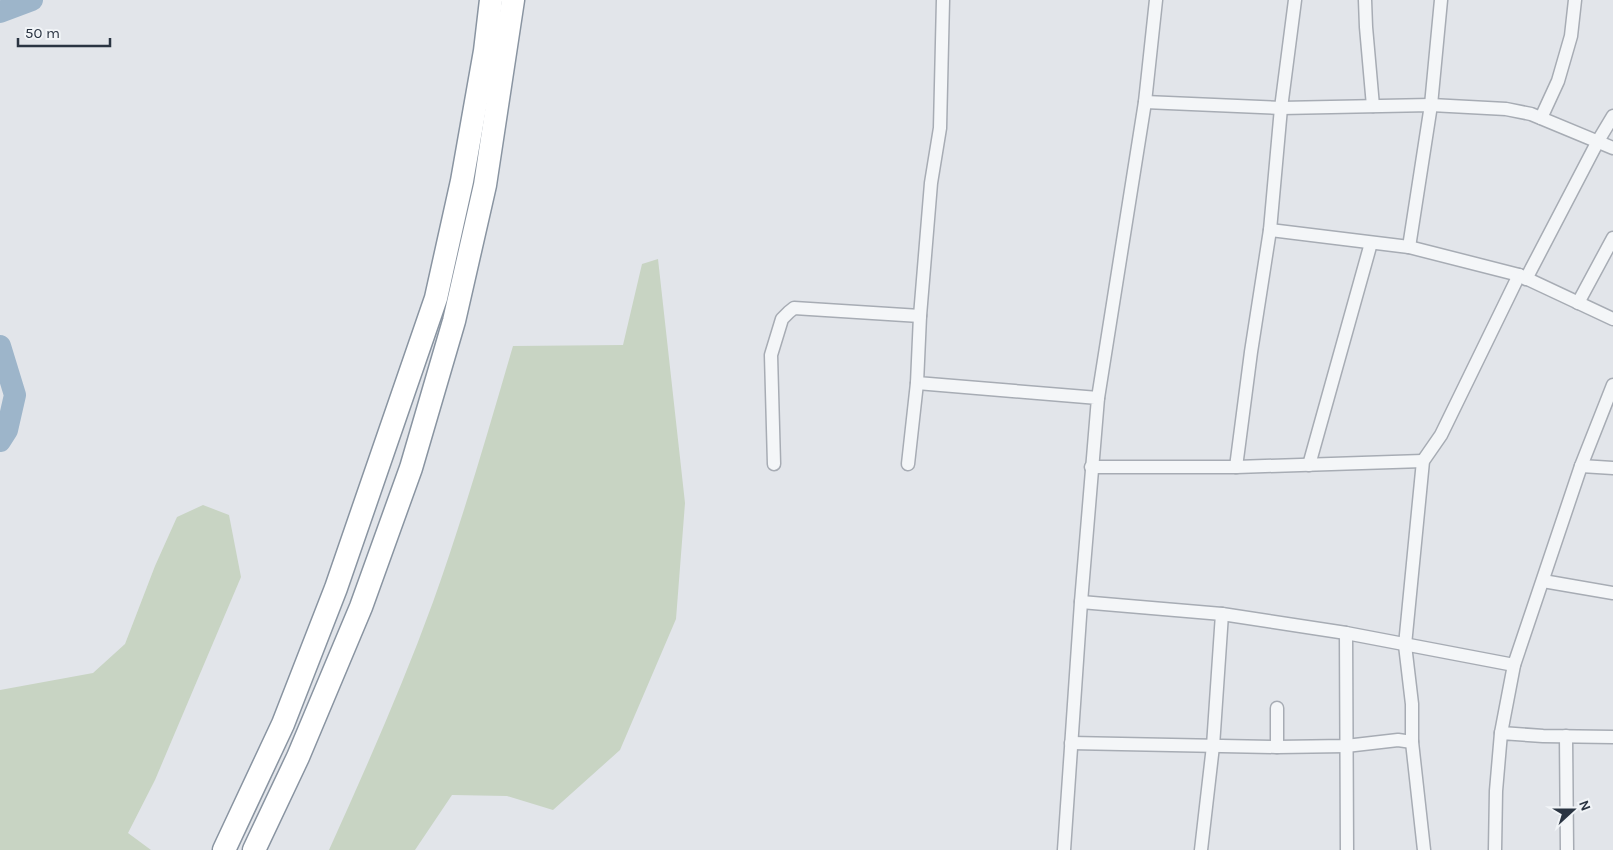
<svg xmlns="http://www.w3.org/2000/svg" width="1613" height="850" viewBox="0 0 1613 850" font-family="Karla,sans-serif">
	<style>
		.green { fill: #c8d4c3 }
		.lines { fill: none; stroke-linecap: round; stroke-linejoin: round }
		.river { stroke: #9db5ca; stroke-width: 22 }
		.street-casing { stroke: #a7acb4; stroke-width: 15 }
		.highway-casing { stroke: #8994a1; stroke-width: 25 }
		.street { stroke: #f4f6f8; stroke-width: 12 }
		.highway { stroke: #fff; stroke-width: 22 }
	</style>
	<rect width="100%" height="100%" fill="#e2e5ea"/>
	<!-- green -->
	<g class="green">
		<path d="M658 259 685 503 676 619 620 750 553 810 507 796 452 795 415 850H329C366 768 402 687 433 602 463 518 488 432 513 346L623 345 642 264Z"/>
		<polygon points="203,505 229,515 241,577 155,780 128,833 151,850 0,850 0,690 93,673 125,644 155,566 177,517"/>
	</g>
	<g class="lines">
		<!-- river -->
		<g class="river">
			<polyline points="0,12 32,0"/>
			<polyline points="0,346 15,395 7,430 0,441"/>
		</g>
		<defs>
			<g id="street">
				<polyline points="943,0 940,128 931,183 920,316 917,383 1098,398 1081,602 1064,850"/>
				<polyline points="1365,0 1366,27 1373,106"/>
				<polyline points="1145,102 1281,108 1431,105 1506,109 1531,114 1613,148"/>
				<polyline points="1541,118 1558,81 1571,36 1575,0"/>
				<polyline points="1270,230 1409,247 1519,275 1613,319"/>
				<polyline points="1409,247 1431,105 1441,0"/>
				<polyline points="1526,279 1598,141 1613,116"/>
				<polyline points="1578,303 1613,238"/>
				<polyline points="1098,398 1145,102 1156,0"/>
				<polyline points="774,464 771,355 782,319 789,312 794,308 920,316"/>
				<polyline points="908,464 917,383"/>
				<polyline points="1309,465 1371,243"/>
				<polyline points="1581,466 1613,468"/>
				<polyline points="1091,467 1236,467 1423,461"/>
				<polyline points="1236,467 1251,352 1270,230 1281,108 1295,0"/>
				<polyline points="1543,581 1613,593"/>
				<polyline points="1081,602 1222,614 1213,746 1201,850"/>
				<polyline points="1222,614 1346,633 1514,665"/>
				<polyline points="1346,633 1347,850"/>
				<polyline points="1277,708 1277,747"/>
				<polyline points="1501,733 1514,665 1581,466 1613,385"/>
				<polyline points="1566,736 1567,850"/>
				<polyline points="1071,743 1277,747 1346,746 1398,740 1412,742"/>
				<polyline points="1424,850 1412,742 1412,704 1405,645 1423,461 1441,435 1519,275"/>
				<polyline points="1495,850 1496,791 1501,733 1543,736 1613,737"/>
			</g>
			<g id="highway">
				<polyline points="224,850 283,724 336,588 436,298 462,181 485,51 491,0"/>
				<polyline points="254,850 298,757 361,607 411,468 454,321 485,185 513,0"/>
			</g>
		</defs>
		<!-- street casing -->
		<use href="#street" class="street-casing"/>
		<!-- highway casing -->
		<use href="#highway" class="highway-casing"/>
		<!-- street -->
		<use href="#street" class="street"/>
		<!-- highway -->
		<use href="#highway" class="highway"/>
	</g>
	<!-- north arrow -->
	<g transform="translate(1573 810) rotate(69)" stroke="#f1f4f7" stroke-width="4" paint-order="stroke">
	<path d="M0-4L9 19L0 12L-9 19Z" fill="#2a3442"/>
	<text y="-8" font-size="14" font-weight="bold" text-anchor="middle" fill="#2a3442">N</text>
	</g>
	<!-- scale -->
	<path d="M18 38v8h92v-8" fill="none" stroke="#2a3442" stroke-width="2.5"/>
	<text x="25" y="38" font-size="15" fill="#2a3442" stroke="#f1f4f7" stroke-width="4" paint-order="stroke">50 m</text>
</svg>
